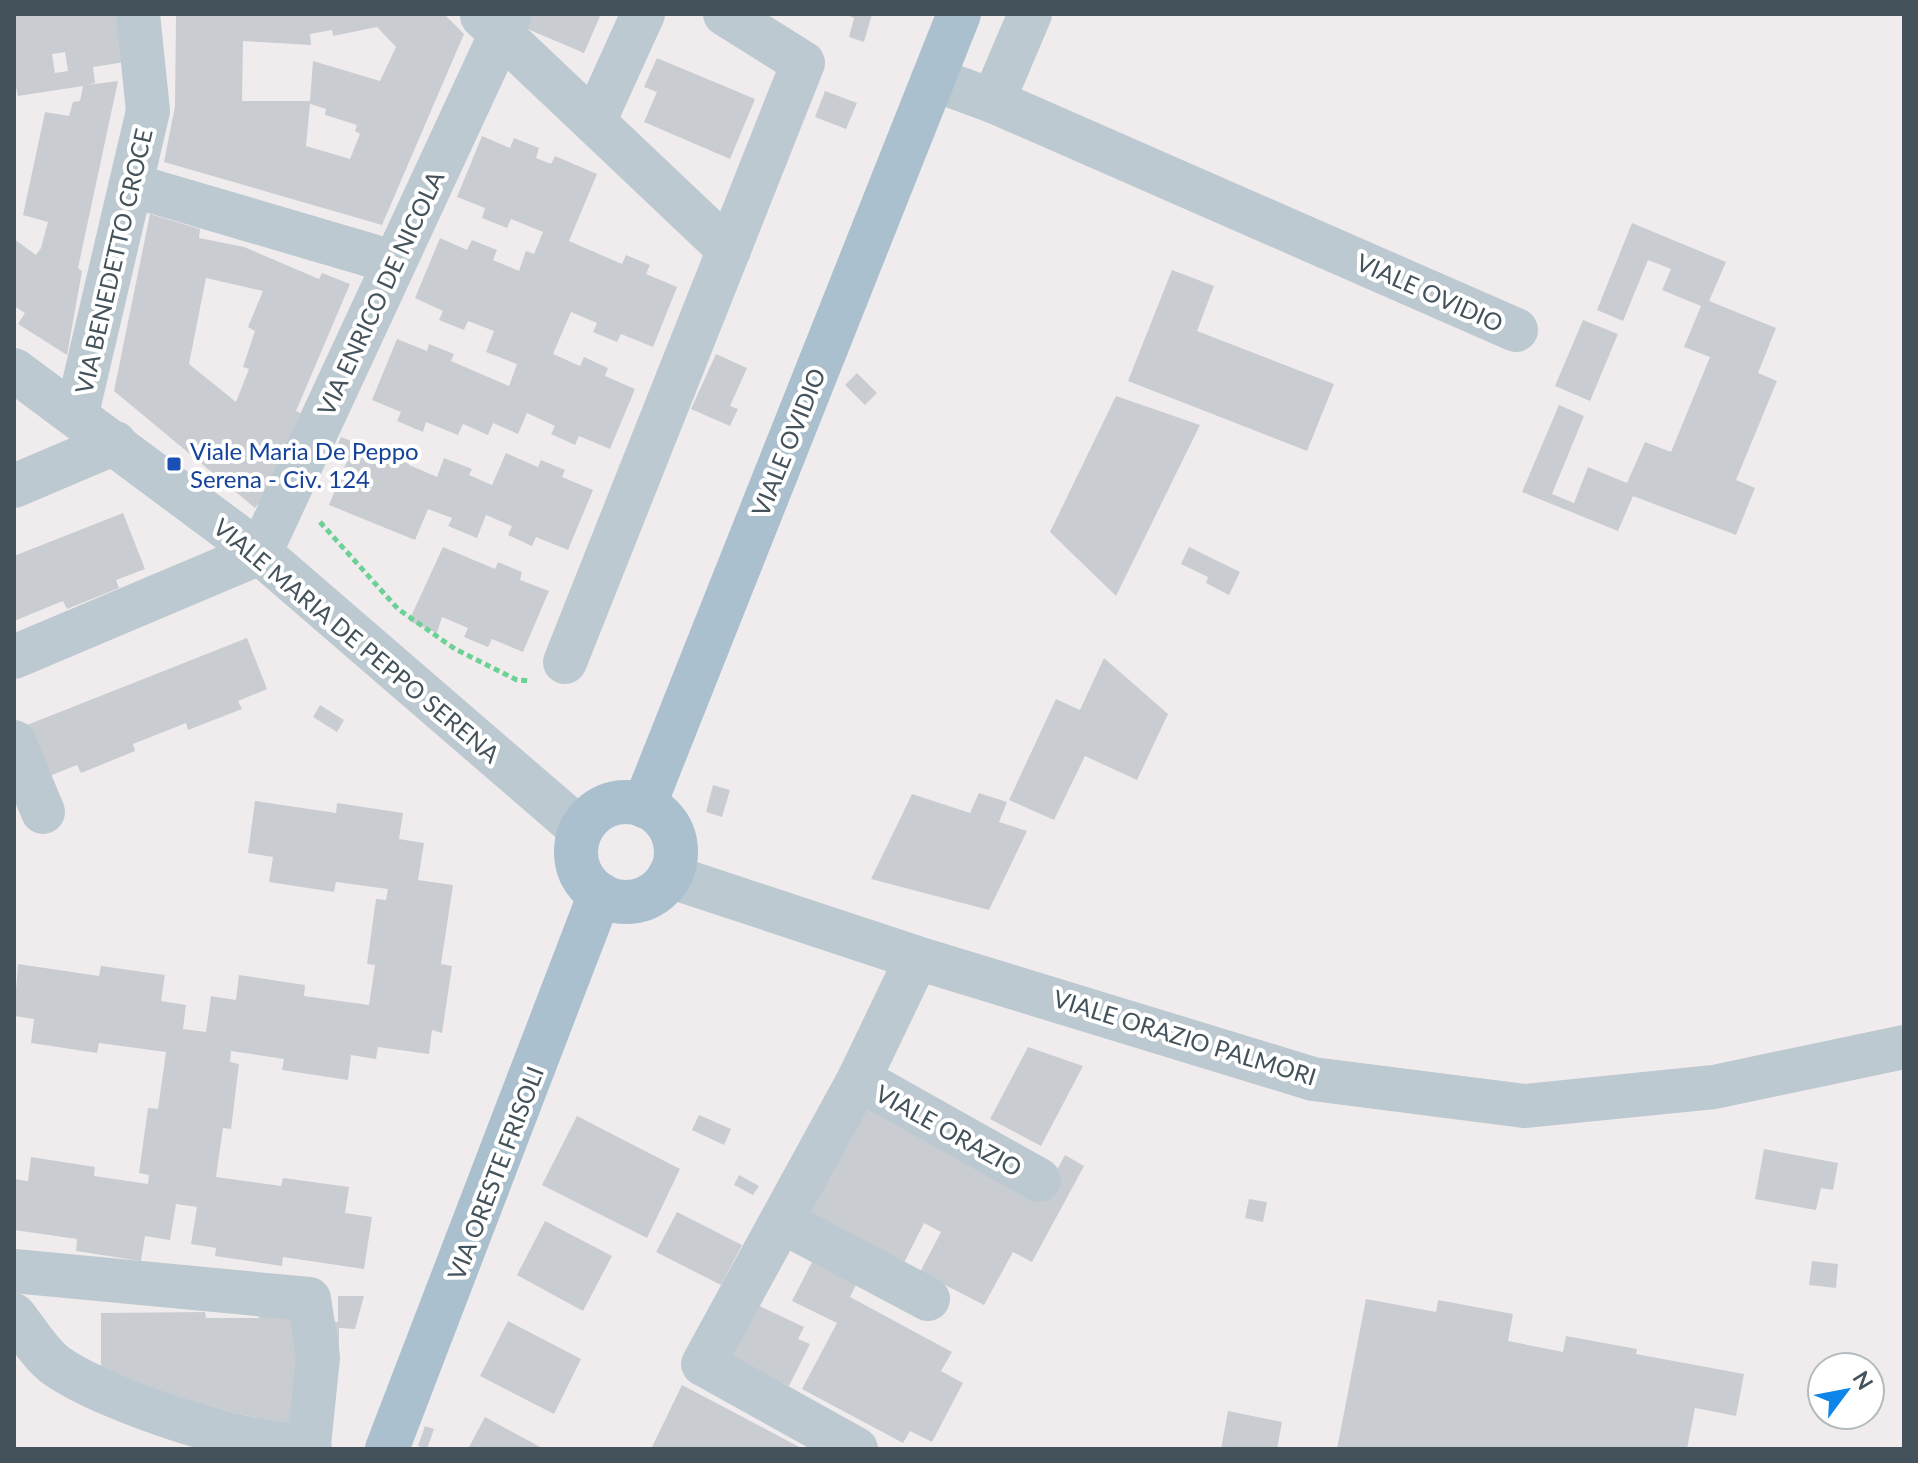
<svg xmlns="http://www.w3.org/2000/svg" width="1918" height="1463" viewBox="0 0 1918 1463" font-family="Lato,sans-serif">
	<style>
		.building { fill: #c9cdd2; fill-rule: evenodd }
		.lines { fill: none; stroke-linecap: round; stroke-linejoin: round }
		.path { stroke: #6dd195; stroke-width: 5; stroke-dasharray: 6 4; stroke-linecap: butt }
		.minor { stroke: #bcc9d0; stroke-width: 44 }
		.major { stroke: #aac0ce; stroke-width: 44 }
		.transit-dot { fill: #1a4fb4; stroke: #fff; stroke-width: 3 }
		.labels { text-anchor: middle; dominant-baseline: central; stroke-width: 8; stroke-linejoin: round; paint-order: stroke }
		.street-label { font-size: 24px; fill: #44535b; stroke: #fff }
		.transit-label { font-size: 24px; fill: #164399; stroke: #fff; text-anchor: start }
	</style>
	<rect width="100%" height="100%" fill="#f0eced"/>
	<!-- building -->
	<g class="building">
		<path d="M117 14 125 62 93 67 95 83 87 85 118 81 78 268 82 271 67 355 18 324 25 313 14 306V239L36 255 41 248 48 222 23 215 45 112 69 116 73 102 80 101 83 86 18 96 14 79V15ZM65 52 68 71 55 73 52 54Z"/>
		<path d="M176 14H444L464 34 382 225 164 162 175 106ZM377 27 396 47 380 81 313 61 310 101H242L243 41 311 45 310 34 332 30 333 36ZM310 104 326 109 325 115 357 125 355 131 360 134 350 159 306 146Z"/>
		<polygon points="531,14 601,14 584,53 525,28"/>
		<polygon points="845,14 872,14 864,42 849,37 854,18"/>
		<polygon points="657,58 755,99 730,159 644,122 657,92 644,87"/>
		<polygon points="825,91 857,103 846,129 815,117"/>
		<polygon points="482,136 510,148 514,138 539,148 536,158 551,164 555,156 597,174 569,241 622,264 626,255 650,265 646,274 677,287 653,347 621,334 617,342 593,332 597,323 571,312 553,354 580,366 584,357 608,368 605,376 635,389 610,449 579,436 575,445 551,434 555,426 527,413 518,434 493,423 488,435 463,424 458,435 426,422 423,432 397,421 401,412 372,400 397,339 427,351 429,344 454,354 451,361 509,386 517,364 486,352 494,331 468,321 464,330 439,320 443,311 415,298 440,238 467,250 472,240 497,250 493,260 519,271 526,251 534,254 543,232 511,219 507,228 482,218 485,208 457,197"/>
		<path d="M150 214 200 229 199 238 244 247 319 279 322 273 350 284 296 411 302 414 274 485 255 508 114 391ZM206 278 263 291 248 327 255 331 243 367 249 369 236 402 189 364Z"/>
		<polygon points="1632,223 1726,262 1709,301 1776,328 1758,373 1777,381 1736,480 1755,488 1736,535 1633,496 1618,531 1522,492 1559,405 1584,416 1552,494 1574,503 1588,467 1627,483 1645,442 1671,452 1710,357 1684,347 1701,306 1662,290 1671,269 1648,260 1623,321 1597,310"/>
		<polygon points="1172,270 1214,286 1197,331 1334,384 1307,451 1128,381"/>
		<polygon points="1583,320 1618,334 1590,401 1555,386"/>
		<polygon points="716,354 747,368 730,406 738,409 730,426 691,409"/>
		<polygon points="857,373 877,393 865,405 845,385"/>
		<polygon points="1116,396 1200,425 1116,596 1050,532"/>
		<polygon points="341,437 384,454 387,448 412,458 409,465 437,477 444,458 472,469 469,475 492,485 506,453 538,467 541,460 565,470 562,477 593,490 568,550 536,537 532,546 508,535 512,526 486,515 477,538 448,526 452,518 428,509 415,540 329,505 347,461 333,456"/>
		<polygon points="123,513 145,569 116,580 119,588 67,609 63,601 14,621 14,556"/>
		<polygon points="443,547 495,569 498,562 522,572 520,580 549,591 523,652 492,639 488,647 464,637 468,628 442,617 437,633 409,621"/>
		<polygon points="1189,547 1240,572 1229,595 1206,583 1208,577 1181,564"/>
		<polygon points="247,638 267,689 238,701 242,709 188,730 186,723 133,744 135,751 81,773 77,765 47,777 27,725"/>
		<polygon points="1104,658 1168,714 1137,780 1085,756 1054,820 1009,800 1056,699 1080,710"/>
		<polygon points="320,705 344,720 337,732 313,717"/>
		<polygon points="713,785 730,790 722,817 706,812"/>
		<polygon points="979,793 1007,802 999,822 1027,831 989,910 871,879 912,794 970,813"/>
		<polygon points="255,801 336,813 337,803 403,813 399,839 424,843 418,880 453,885 441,964 452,966 442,1033 432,1030 429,1054 378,1047 376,1059 351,1055 348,1080 282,1070 284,1059 231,1051 230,1062 239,1064 231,1129 223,1128 216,1177 281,1186 283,1178 349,1187 345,1213 372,1217 364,1269 283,1257 282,1266 215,1256 216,1248 191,1244 197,1207 176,1204 170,1240 145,1236 141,1261 76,1251 77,1239 14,1230 14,1179 28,1181 31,1157 95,1167 94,1176 148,1184 149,1175 139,1173 148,1108 158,1109 166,1052 99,1043 97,1053 31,1043 34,1019 14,1016 18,964 99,976 101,966 165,975 161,1001 186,1005 183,1029 206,1032 211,996 236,1000 239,975 305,985 304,996 369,1005 375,965 367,964 376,899 386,900 388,889 336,882 334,892 269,882 273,857 248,853"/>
		<polygon points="1028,1047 1083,1066 1041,1146 990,1119"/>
		<polygon points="857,1102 1042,1198 1065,1155 1084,1166 1032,1262 1013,1252 984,1305 920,1272 941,1232 924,1223 904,1263 801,1210"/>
		<polygon points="699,1115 731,1129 724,1145 692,1130"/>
		<polygon points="577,1116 680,1169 647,1238 542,1185"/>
		<polygon points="1764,1149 1838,1163 1833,1190 1821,1188 1816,1210 1755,1199"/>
		<polygon points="739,1175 759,1186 753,1195 734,1185"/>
		<polygon points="1249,1199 1267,1202 1263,1222 1245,1218"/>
		<polygon points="677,1212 742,1245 721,1285 656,1252"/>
		<polygon points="545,1221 612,1256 583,1311 517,1275"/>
		<polygon points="1812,1261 1838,1264 1836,1288 1809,1285"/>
		<polygon points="812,1262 857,1283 850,1297 952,1352 941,1371 963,1383 932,1442 910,1431 903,1443 802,1389 837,1323 792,1301"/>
		<polygon points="338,1296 364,1296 355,1329 339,1328 339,1357 305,1429 101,1382 101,1313 205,1312 206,1318 259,1318 259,1314 338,1322"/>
		<polygon points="1366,1299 1436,1312 1438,1300 1513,1314 1508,1341 1563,1352 1566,1336 1637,1349 1636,1354 1744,1374 1736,1416 1695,1408 1687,1449 1337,1449"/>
		<polygon points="751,1302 804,1327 798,1339 810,1344 789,1386 725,1356"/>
		<polygon points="508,1321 581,1359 554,1414 480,1376"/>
		<polygon points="682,1385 803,1449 651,1449"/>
		<polygon points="1228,1411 1282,1422 1277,1449 1221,1449"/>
		<polygon points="485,1417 494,1422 544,1449 468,1449"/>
		<polygon points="425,1426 434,1429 427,1449 418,1446"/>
	</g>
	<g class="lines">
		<!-- path -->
		<polyline class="path" points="320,522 398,609 455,649 517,680 531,681"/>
		<!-- minor -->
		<g class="minor">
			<polyline points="482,16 594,122 643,14"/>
			<polyline points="933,79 993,101 1030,14"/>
			<polyline points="993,101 1516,330"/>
			<polyline points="594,122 729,250"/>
			<polyline points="131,185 393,262"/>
			<polyline points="14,370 260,553 581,830"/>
			<polyline points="77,413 148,111 138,14"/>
			<polyline points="14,486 115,443"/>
			<polyline points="14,657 260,553 510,14"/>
			<polyline points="565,662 803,63 725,14"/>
			<polyline points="14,742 43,812"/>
			<polyline points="669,876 917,958 1313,1079 1524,1106 1714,1087 1904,1047"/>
			<polyline points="859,1079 1039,1180"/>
			<polyline points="783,1222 928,1299"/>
			<polyline points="14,1271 309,1299 318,1357 309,1445"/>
			<path d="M14 1315C27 1331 41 1356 58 1367 108 1401 250 1449 309 1445L310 1449"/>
			<polyline points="856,1449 703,1364 859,1079 917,958"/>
		</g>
		<!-- major -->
		<g class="major">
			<circle cx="626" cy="852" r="50"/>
			<polyline points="644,806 959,14"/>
			<polyline points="387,1449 600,894"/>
		</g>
	</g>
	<!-- markers -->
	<rect class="transit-dot" x="166" y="456" width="16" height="16" rx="4"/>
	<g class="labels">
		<!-- street labels -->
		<g class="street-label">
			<text transform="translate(113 261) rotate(-77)">VIA BENEDETTO CROCE</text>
			<text transform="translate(1430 292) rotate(24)">VIALE OVIDIO</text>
			<text transform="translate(380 293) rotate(-65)">VIA ENRICO DE NICOLA</text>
			<text transform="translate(788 442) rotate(-68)">VIALE OVIDIO</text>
			<text transform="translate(357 640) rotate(40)">VIALE MARIA DE PEPPO SERENA</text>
			<text transform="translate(1185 1037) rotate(17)">VIALE ORAZIO PALMORI</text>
			<text transform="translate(949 1130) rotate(29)">VIALE ORAZIO</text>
			<text transform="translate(495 1173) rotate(-69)">VIA ORESTE FRISOLI</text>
		</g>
		<!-- transit labels -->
		<g class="transit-label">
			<text x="190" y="450">Viale Maria De Peppo<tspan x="190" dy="28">Serena - Civ. 124</tspan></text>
		</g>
	</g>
	<!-- border -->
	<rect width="1918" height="1463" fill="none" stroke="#44535b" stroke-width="32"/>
	<!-- north arrow -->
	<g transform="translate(1846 1391) rotate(58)"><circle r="38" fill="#ffffff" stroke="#b4babd" stroke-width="2"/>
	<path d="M0-6L14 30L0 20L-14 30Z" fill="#0d85e9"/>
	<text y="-12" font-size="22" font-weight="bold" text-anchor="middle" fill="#44535b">N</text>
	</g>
</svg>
